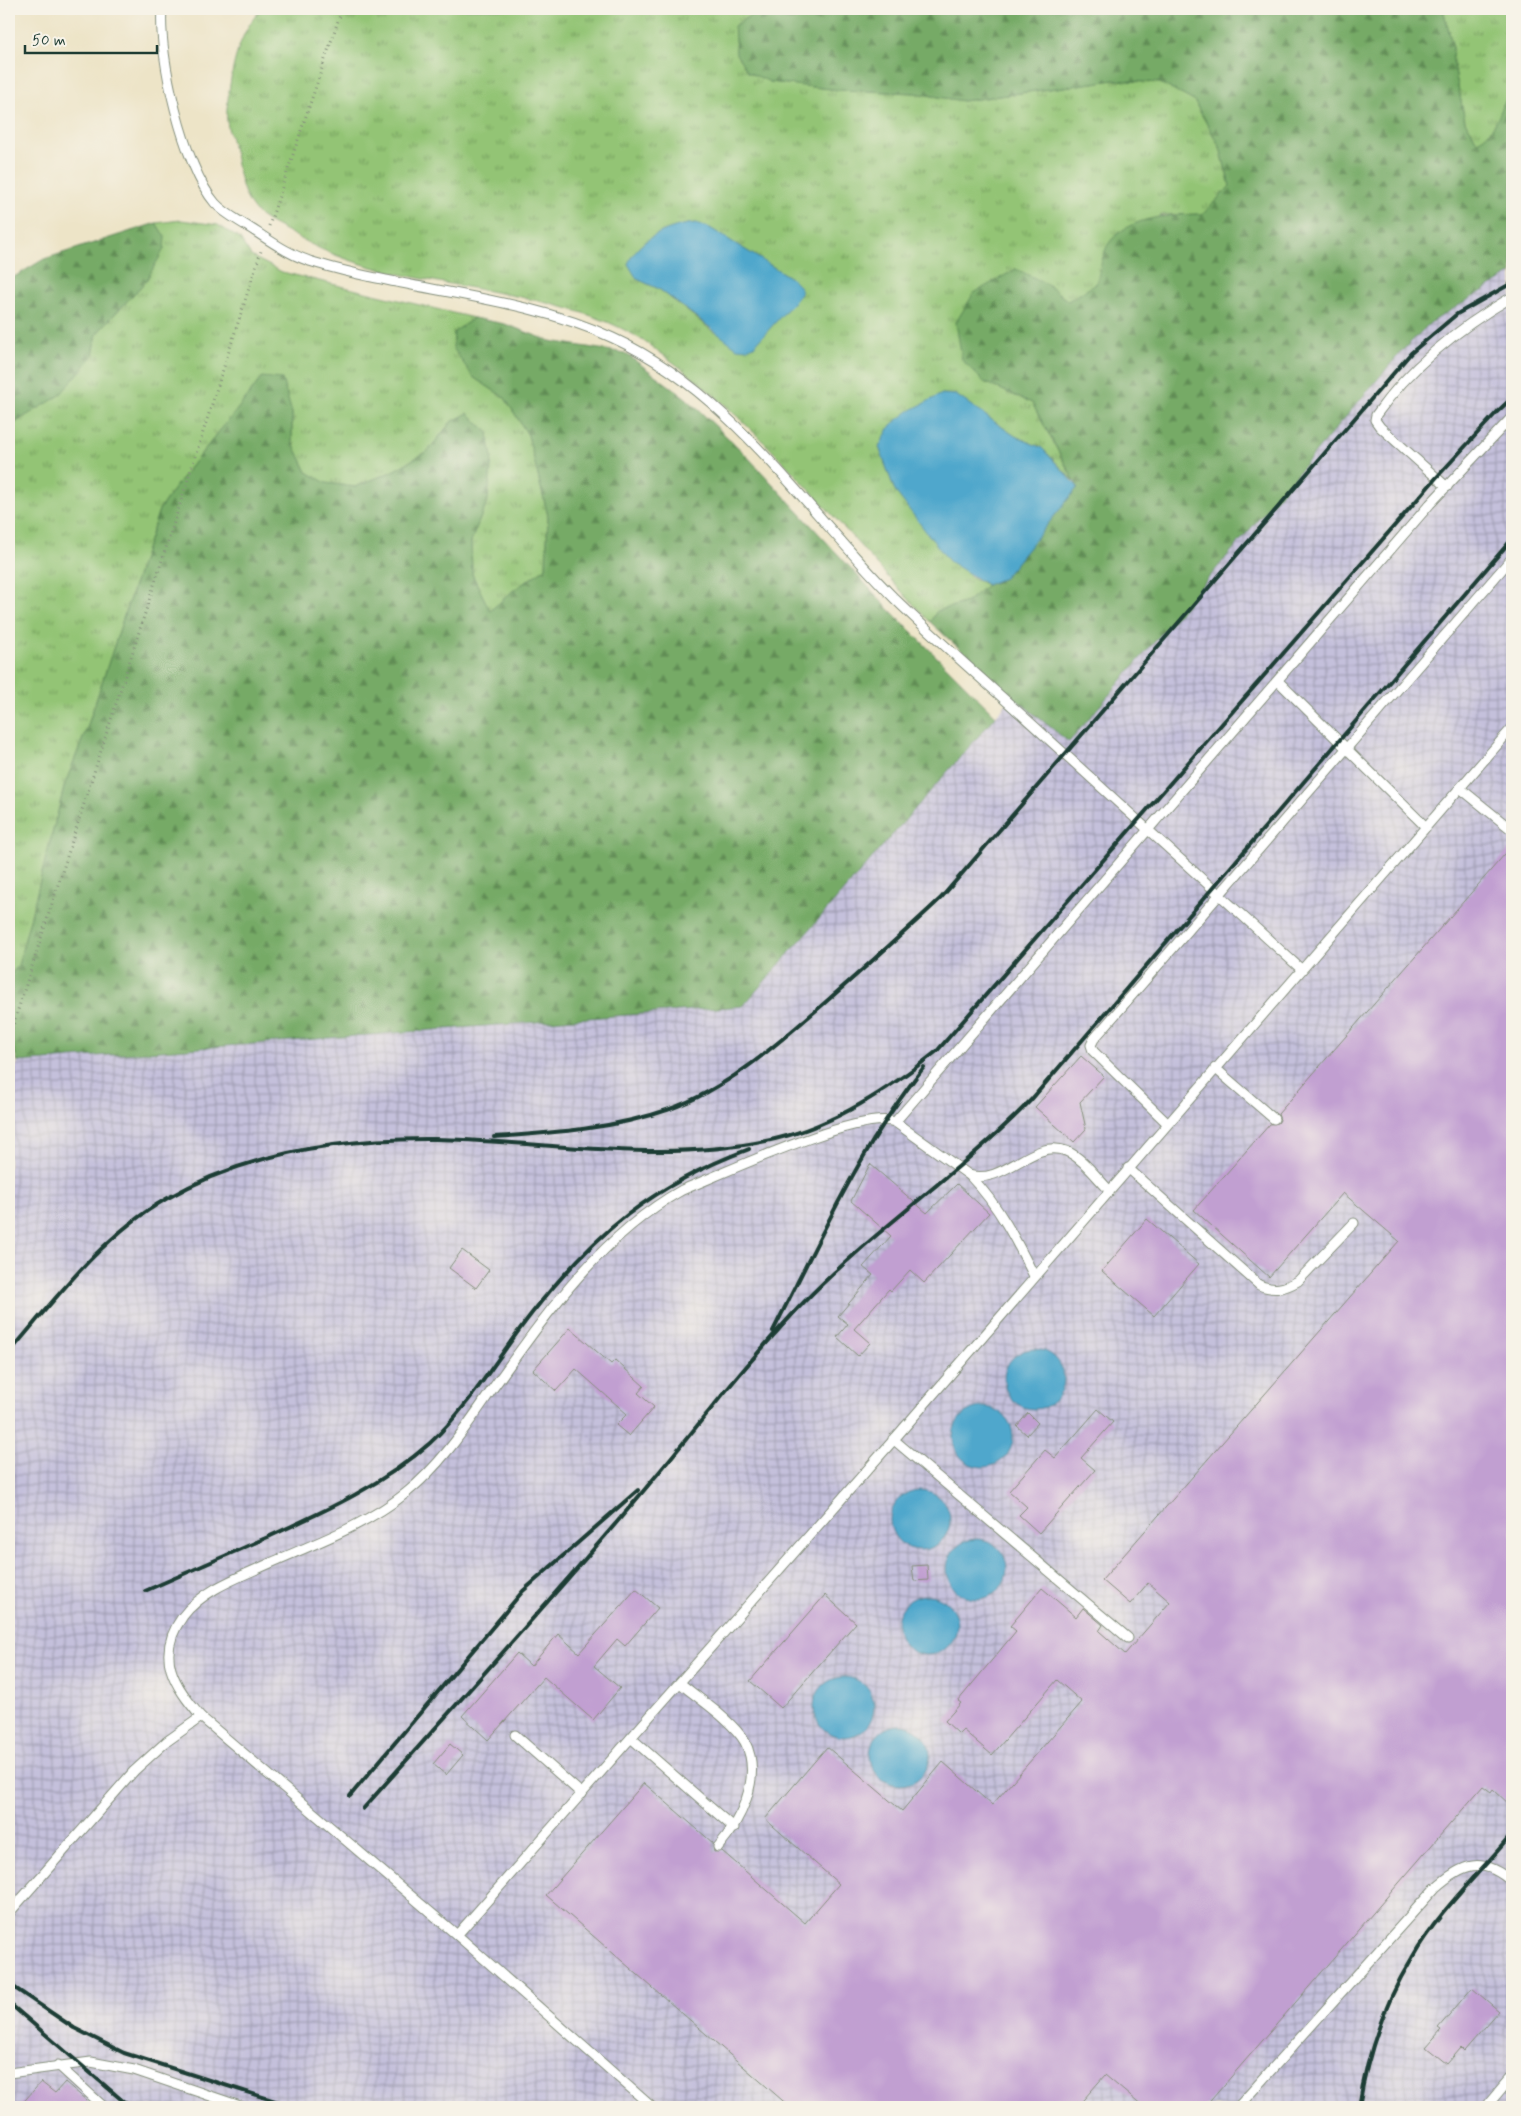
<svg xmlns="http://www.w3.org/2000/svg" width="1521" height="2116" viewBox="0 0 1521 2116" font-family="Mynerve,sans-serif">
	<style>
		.industrial { fill: url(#industrial-grid) }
		.grass { fill: url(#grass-tufts); stroke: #598054; fill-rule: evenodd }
		.forest { fill: url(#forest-firs); stroke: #4a744d }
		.water { fill: #50a7cc; stroke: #387280 }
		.building { fill: #c19fd1 }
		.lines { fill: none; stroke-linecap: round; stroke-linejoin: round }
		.service-casing { stroke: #86907e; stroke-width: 11 }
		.path { stroke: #86907e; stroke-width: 3; stroke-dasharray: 1 4; stroke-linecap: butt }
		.service { stroke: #fff; stroke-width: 9 }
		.rail { stroke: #1f3d34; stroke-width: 4 }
	</style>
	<defs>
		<pattern id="industrial-grid" width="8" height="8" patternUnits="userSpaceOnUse" patternTransform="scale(1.25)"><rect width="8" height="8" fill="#c4c0db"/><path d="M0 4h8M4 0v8" fill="none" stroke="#9f9db2"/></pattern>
		<pattern id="grass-tufts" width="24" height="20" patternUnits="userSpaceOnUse" patternTransform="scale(1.25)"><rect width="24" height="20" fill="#93c474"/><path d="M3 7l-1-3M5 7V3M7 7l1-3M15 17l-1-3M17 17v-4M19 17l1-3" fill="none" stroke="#77a060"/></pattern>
		<pattern id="forest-firs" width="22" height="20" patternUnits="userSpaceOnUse" patternTransform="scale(1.25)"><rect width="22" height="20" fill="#76aa66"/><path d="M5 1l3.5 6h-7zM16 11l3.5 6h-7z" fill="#608c55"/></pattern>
	</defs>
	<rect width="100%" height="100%" fill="#f7f3e8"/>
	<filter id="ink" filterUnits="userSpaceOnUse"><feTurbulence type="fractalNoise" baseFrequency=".02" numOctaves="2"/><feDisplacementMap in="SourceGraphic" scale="10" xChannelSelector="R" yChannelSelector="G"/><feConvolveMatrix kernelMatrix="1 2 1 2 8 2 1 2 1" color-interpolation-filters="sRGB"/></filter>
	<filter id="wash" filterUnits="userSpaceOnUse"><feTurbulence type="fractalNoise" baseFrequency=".0096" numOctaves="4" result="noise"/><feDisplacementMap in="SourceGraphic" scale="20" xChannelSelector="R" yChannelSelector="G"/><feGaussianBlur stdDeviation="1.12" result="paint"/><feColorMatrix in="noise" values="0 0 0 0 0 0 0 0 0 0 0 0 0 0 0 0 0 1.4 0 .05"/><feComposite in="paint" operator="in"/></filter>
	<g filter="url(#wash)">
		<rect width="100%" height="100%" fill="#ede4c7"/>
		<!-- industrial -->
		<polygon class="industrial" points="1512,123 1512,2107 9,2107 9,1084 18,1062 743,1006"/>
		<!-- grass -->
		<g class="grass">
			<path d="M262 9H764L757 11 770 82 839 90 915 93 963 101 1114 80 1160 83 1194 101 1220 147 1230 186 1203 214 1162 215 1109 244 1096 284 1068 301 1047 284 984 382 1032 403 1074 481 1042 448 1015 436 956 395 942 394 891 425 879 447 895 491 971 577 987 585 967 602 937 611 930 622C837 525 756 416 642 340 614 322 583 312 551 304 465 282 369 280 292 234 282 228 269 223 260 216 242 199 240 177 235 155 232 139 225 126 227 109 230 77 237 32 262 9ZM696 223 710 228 791 278 800 287 715 333 659 289 637 279 639 247C658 235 673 225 696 223Z"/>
			<polygon points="1443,9 1512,9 1512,89 1497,122 1484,138 1477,141 1465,121 1452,56 1453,48"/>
			<path d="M181 220 218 225 240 239 251 256 282 272 474 318 454 332 473 377 505 398 528 435 548 516 546 568 515 589 490 611 472 574 471 541 488 499 451 422 428 451 391 472 355 487 325 483 307 472 292 441V413L262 377C229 423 190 463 159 510L87 728 65 784 18 966 9 976V429L93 356 97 333 146 281 165 237 156 223Z"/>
		</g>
		<!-- forest -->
		<g class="forest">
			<path d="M765 9H1443L1453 48 1452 56 1465 121 1477 141C1499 131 1499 107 1512 89V273L1430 323 1400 353 1069 742 1013 697 930 622 937 611 967 602 987 585 1004 578 1078 487 1032 403 984 382 962 360 956 322 974 293 1016 269 1047 284 1068 301 1096 284C1100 273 1102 253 1109 243 1130 215 1172 215 1203 214L1230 186 1220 147 1194 101 1160 83 1114 80 963 101 915 93 839 90 770 82 748 72 736 54 734 26 757 11Z"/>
			<polygon points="156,223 165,237 164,249 146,281 97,333 93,356 59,396 14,423 9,429 9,280 44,259"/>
			<path d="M474 318 505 324 550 341 625 353 686 398 744 453 885 605 996 716 743 1006 18 1062 9 1037V976L18 966 65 784 87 728 159 510C190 463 229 423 262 377L282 379 292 413V441L307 472 326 483 355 487 391 472 428 451 451 422 468 413 488 433 492 458 488 499 471 541 472 574 490 611 515 589 546 568 548 516 528 435 505 398 473 377 453 348 454 332Z"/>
		</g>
		<!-- water -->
		<g class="water">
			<path d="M696 223 710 228 791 278 800 287 801 294 754 346 747 349 737 348 659 289 637 279 628 264C638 238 671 225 696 223Z"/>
			<polygon points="942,394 956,395 1015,436 1042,448 1078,487 1004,578 987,585 949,561 924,529 895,491 879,447 891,425 909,411"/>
			<circle cx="1034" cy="1379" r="30"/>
			<circle cx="983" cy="1437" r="30"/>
			<circle cx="920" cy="1520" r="30"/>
			<circle cx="977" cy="1569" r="30"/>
			<circle cx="927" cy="1625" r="30"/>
			<circle cx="844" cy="1707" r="30"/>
			<circle cx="900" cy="1755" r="30"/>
		</g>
		<g id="blocks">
			<!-- building -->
			<g class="building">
				<polygon points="1512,846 1512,1807 1493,1789 1491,1792 1483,1786 1205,2107 1143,2107 1105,2075 1077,2107 790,2107 546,1895 644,1783 713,1843 714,1852 722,1851 805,1923 839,1884 765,1819 827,1747 902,1811 943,1762 992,1805 1082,1702 1057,1680 992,1755 963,1730 959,1734 945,1721 961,1703 958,1701 1016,1631 1010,1626 1042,1588 1076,1617 1083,1608 1103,1625 1099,1631 1125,1654 1170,1602 1148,1583 1130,1604 1102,1580 1399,1241 1343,1193 1269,1277 1194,1210 1270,1124 1278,1123 1280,1120 1278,1114"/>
				<polygon points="1081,1056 1104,1076 1080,1102 1086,1129 1074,1142 1035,1107"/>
				<polygon points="870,1164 927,1213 957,1184 989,1213 924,1283 910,1270 891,1291 889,1289 854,1329 870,1343 858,1356 837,1337 848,1324 838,1316 873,1275 863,1267 891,1236 851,1201"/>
				<polygon points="1147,1219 1199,1264 1154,1316 1102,1271"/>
				<polygon points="462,1250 489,1270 476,1288 449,1268"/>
				<polygon points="570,1328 611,1364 615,1360 644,1386 638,1393 654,1407 629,1436 616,1425 627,1414 576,1369 556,1391 533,1370"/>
				<polygon points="1098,1409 1113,1422 1081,1458 1095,1470 1039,1533 1019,1515 1027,1507 1009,1491 1045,1450 1055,1458"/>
				<polygon points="1028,1413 1038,1423 1027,1435 1017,1426"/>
				<polygon points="927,1565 928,1580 914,1581 912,1566"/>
				<polygon points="636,1589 658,1608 625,1646 617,1639 594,1666 620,1688 593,1720 544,1677 488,1740 462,1716 517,1653 531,1666 558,1634 579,1653"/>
				<polygon points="825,1595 856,1623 781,1708 750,1681"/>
				<polygon points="450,1744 463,1755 446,1775 433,1764"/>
				<polygon points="1472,1988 1499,2011 1464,2051 1461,2048 1447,2064 1426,2047 1441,2030 1438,2028"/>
				<polygon points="41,2082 55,2093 65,2082 94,2107 19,2107"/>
			</g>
		</g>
	</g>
	<g filter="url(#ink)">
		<use href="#blocks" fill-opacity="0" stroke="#86907e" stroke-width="1"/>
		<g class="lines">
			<defs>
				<g id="service">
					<path d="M162 9C158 56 184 167 215 203 224 213 236 219 247 226 269 240 290 256 316 263 412 292 521 295 613 338 731 392 805 509 894 598 943 646 995 690 1045 736 1130 814 1216 891 1301 969"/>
					<path d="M1447 487 1380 427 1375 420 1376 415C1411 366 1460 327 1512 297"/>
					<polyline points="1278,681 1426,827"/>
					<polyline points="1460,788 1512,830"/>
					<polyline points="1215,1068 1274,1119"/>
					<polyline points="895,1122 1430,504 1512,417"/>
					<polyline points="1167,1123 1093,1051 1091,1045 1094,1039 1512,558"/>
					<path d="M1128 1168 1259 1285C1274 1291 1284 1289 1298 1281L1354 1223"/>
					<path d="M971 1177C999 1206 1016 1240 1034 1276"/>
					<polyline points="893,1439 1128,1638"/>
					<path d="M680 1683C699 1699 733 1721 745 1742 763 1778 740 1821 718 1847"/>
					<path d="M201 1717C174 1685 154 1656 183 1616 203 1590 237 1578 266 1565 313 1544 365 1526 406 1493 441 1465 466 1427 491 1391 545 1316 600 1236 682 1190 722 1174 859 1110 895 1122L969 1175C1004 1186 1032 1138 1066 1151 1082 1157 1097 1178 1109 1190"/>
					<polyline points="515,1735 582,1794"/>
					<polyline points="631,1738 734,1828"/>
					<polyline points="9,1913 134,1771 166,1742 201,1717 457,1935 652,2107"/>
					<polyline points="457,1935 890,1444 1512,728"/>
					<polyline points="58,2065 104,2107"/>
					<polyline points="9,2073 91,2062 134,2070 243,2107"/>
					<path d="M1238 2107 1435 1888C1463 1863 1482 1856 1512 1882"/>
					<polyline points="1486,2107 1512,2076"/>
				</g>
			</defs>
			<!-- service casing -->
			<use href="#service" class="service-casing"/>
			<!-- path -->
			<g class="path">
				<polyline points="269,226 342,9"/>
				<polyline points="9,1038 261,251"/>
			</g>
			<!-- service -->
			<use href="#service" class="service"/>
			<!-- rail -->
			<g class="rail">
				<path d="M494 1137C552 1133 614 1129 670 1109 727 1089 775 1046 820 1007 861 971 902 935 941 898L1411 353 1457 314 1512 283"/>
				<path d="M773 1331C819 1241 861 1146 924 1067"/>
				<path d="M9 1353C56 1298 102 1236 166 1199 248 1152 342 1138 435 1139 549 1141 662 1165 775 1139 835 1125 889 1089 937 1051L1436 478 1498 411 1512 398"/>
				<path d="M145 1591C186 1573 227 1555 268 1537 325 1511 383 1485 430 1443 470 1406 498 1356 532 1313 595 1233 652 1185 749 1149"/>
				<polyline points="350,1796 523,1591 638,1490"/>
				<path d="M363 1809C452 1709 542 1610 629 1508 688 1439 742 1367 804 1302 875 1229 960 1173 1031 1100L1512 539"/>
				<polyline points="9,1984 74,2028 124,2053 294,2107"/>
				<polyline points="9,2003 130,2107"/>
				<path d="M1359 2107C1367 2055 1384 2004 1412 1958 1437 1913 1480 1873 1512 1834"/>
			</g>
		</g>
	</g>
	<!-- margin -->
	<rect width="1521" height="2116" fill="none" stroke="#f7f3e8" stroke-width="30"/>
	<!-- scale -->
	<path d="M25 45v8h132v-8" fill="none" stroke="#1f3d34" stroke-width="2.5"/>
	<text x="32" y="45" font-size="15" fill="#1f3d34" stroke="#f7f3e8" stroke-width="4" paint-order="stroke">50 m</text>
</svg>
